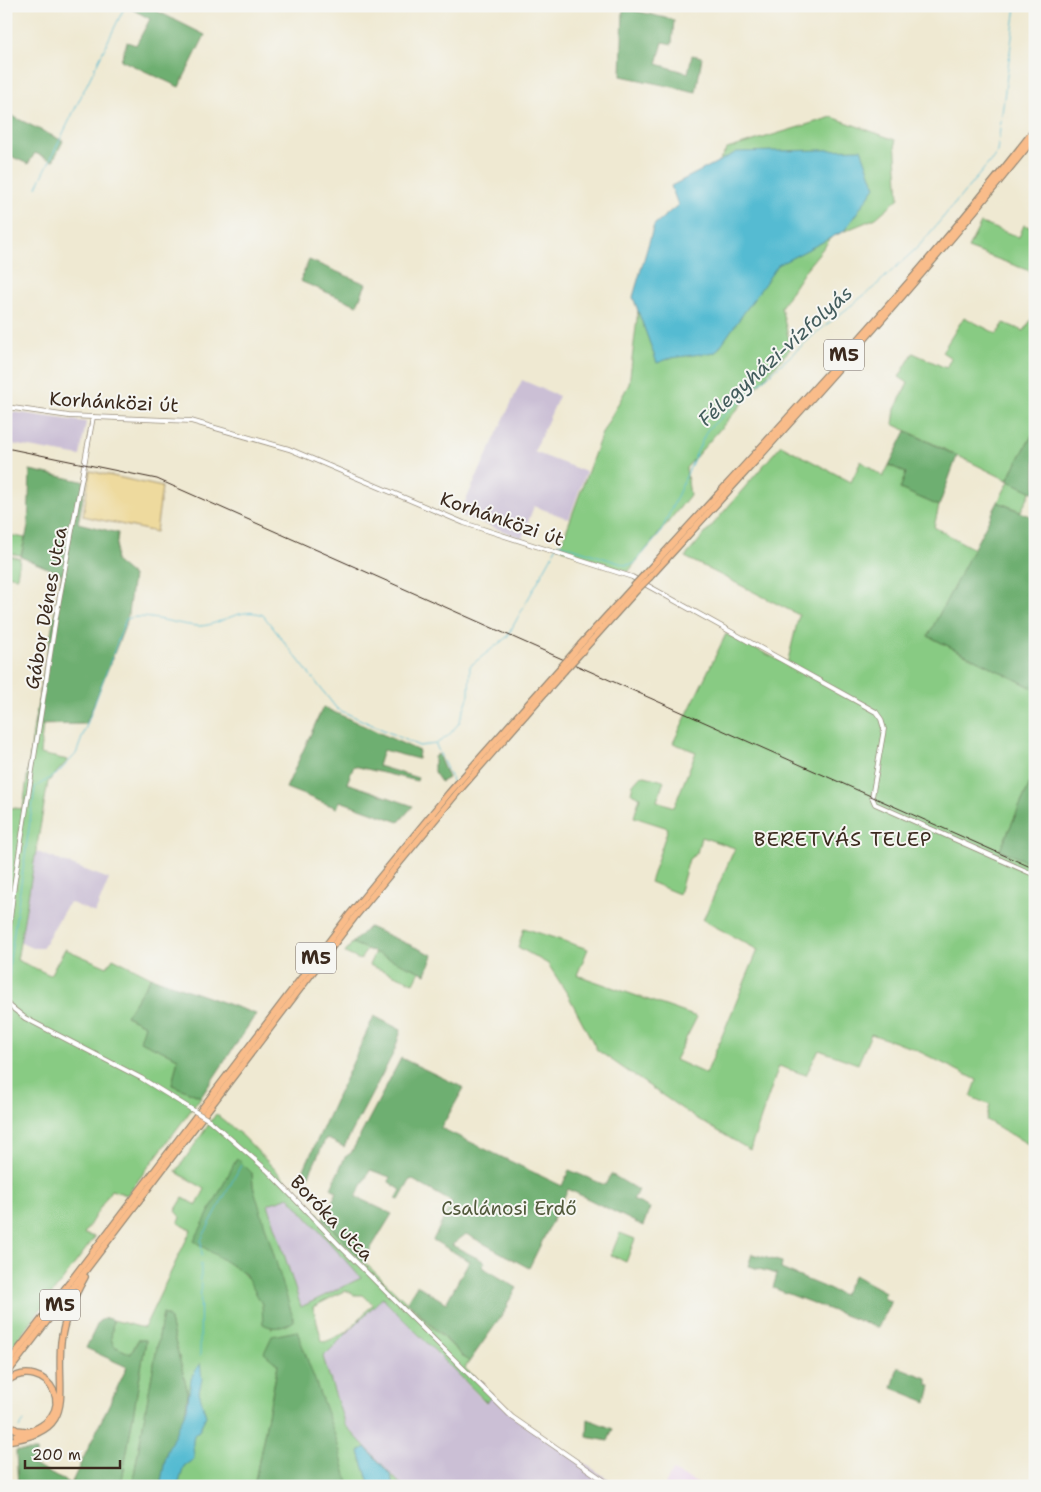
<svg xmlns="http://www.w3.org/2000/svg" width="1041" height="1492" viewBox="0 0 1041 1492" font-family="'Shantell Sans',sans-serif">
	<style>
		.built { fill: #ebd1eb }
		.industrial { fill: #cbbfd5 }
		.green { fill: #88cb83; stroke: #627a50; fill-rule: evenodd }
		.forest { fill: #6eaf71; stroke: #546c48 }
		.sand { fill: #eeda9e; stroke: #94825e }
		.water { fill: #54bbd2; stroke: #487278 }
		.lines { fill: none; stroke-linecap: round; stroke-linejoin: round }
		.stream { stroke: #54bbd2; stroke-width: 1 }
		.tertiary-casing { stroke: #958a78; stroke-width: 5.5 }
		.motorway-casing { stroke: #958a78; stroke-width: 8 }
		.tertiary { stroke: #fff; stroke-width: 4 }
		.motorway { stroke: #f9bc8a; stroke-width: 5.5 }
		.rail { stroke: #3b2a1e; stroke-width: 1 }
		.tertiary-bridge-casing { stroke: #958a78; stroke-width: 5.5; stroke-linecap: butt }
		.motorway-bridge-casing { stroke: #958a78; stroke-width: 8; stroke-linecap: butt }
		.tertiary-bridge { stroke: #fff; stroke-width: 4 }
		.motorway-bridge { stroke: #f9bc8a; stroke-width: 5.5 }
		.labels { text-anchor: middle; dominant-baseline: central; stroke-width: 4; stroke-linejoin: round; paint-order: stroke }
		.shield { fill: #f6f6f2; stroke: #73675e; stroke-width: 1 }
		.shield-label { font-size: 18px; font-weight: bold; fill: #3b2a1e }
		.street-label { font-size: 19px; fill: #3b2a1e; stroke: #f6f6f2 }
		.park-label { font-size: 19px; fill: #525a3c; stroke: #f6f6f2 }
		.water-label { font-size: 20px; font-style: italic; fill: #445d5d; stroke: #f6f6f2 }
		.neighbourhood-label { font-size: 20px; letter-spacing: 1px; fill: #3b2a1e; stroke: #f6f6f2 }
	</style>
	<rect width="100%" height="100%" fill="#f6f6f2"/>
	<filter id="ink" filterUnits="userSpaceOnUse"><feTurbulence type="fractalNoise" baseFrequency=".02" numOctaves="2"/><feDisplacementMap in="SourceGraphic" scale="10" xChannelSelector="R" yChannelSelector="G"/><feConvolveMatrix kernelMatrix="1 2 1 2 8 2 1 2 1" color-interpolation-filters="sRGB"/></filter>
	<filter id="wash" filterUnits="userSpaceOnUse"><feTurbulence type="fractalNoise" baseFrequency=".0096" numOctaves="4" result="noise"/><feDisplacementMap in="SourceGraphic" scale="20" xChannelSelector="R" yChannelSelector="G"/><feGaussianBlur stdDeviation="1.12" result="paint"/><feColorMatrix in="noise" values="0 0 0 0 0 0 0 0 0 0 0 0 0 0 0 0 0 1.4 0 .05"/><feComposite in="paint" operator="in"/></filter>
	<g filter="url(#wash)">
		<rect width="100%" height="100%" fill="#efe9d2"/>
		<!-- built -->
		<polygon class="built" points="673,1471 703,1486 664,1486"/>
		<!-- industrial -->
		<g class="industrial">
			<polygon points="522,380 559,396 534,452 586,472 569,519 534,506 522,538 462,516 464,504"/>
			<polygon points="6,411 86,422 80,456 6,443"/>
			<polygon points="29,849 109,879 95,913 69,902 42,948 32,948 17,941"/>
			<polygon points="289,1197 361,1278 301,1307 268,1204"/>
			<polygon points="382,1298 485,1402 493,1396 518,1420 619,1486 402,1486 345,1425 323,1357"/>
		</g>
		<!-- green -->
		<g class="green">
			<polygon points="832,117 895,140 899,198 876,218 833,236 806,269 781,307 791,348 686,468 690,495 628,572 560,548 602,433 629,384 641,286 719,161 727,149"/>
			<polygon points="981,223 1019,237 1024,225 1035,229 1035,273 968,248"/>
			<polygon points="1035,313 1035,430 1007,480 893,424 895,409 908,383 899,377 913,353 946,368 951,358 942,352 964,317 997,334 1004,323 1024,331"/>
			<polygon points="781,445 851,482 861,461 883,477 889,465 906,473 900,489 939,506 934,527 974,549 928,636 1035,689 1035,772 1000,850 1035,865 1035,1148 986,1120 990,1105 971,1097 977,1080 912,1048 871,1034 858,1064 819,1050 806,1075 779,1066 750,1150 691,1115 597,1050 568,995 548,964 518,947 524,928 588,949 577,975 697,1017 675,1060 706,1074 758,950 703,920 735,848 701,837 697,853 689,859 679,894 650,882 668,828 634,817 640,797 631,793 633,784 641,775 664,781 657,801 674,807 696,752 673,743 726,634 787,664 799,615 685,557"/>
			<polygon points="1009,481 1031,491 1021,511 998,502"/>
			<polygon points="8,535 25,538 21,555 6,553"/>
			<polygon points="8,556 20,558 17,577 6,575"/>
			<polygon points="34,725 43,725 40,754 68,760 48,782 17,960 50,975 65,949 107,967 113,958 151,977 126,1016 145,1025 141,1041 178,1058 172,1085 201,1097 127,1195 111,1190 84,1234 95,1237 6,1355 6,807 23,809"/>
			<polygon points="352,943 367,949 360,960 345,953"/>
			<polygon points="375,952 420,971 414,983 369,965"/>
			<path d="M216 1114 244 1137 363 1261 469 1362 465 1368 493 1396 486 1402 382 1298 323 1357 345 1425 402 1486H393L391 1475 359 1452 370 1486H349L342 1464 278 1364 254 1486H176L179 1474 190 1452 188 1393 169 1317 163 1314 132 1486H121L146 1340H138L131 1354 114 1346 111 1339 113 1320 144 1328 191 1230 178 1223 181 1218 175 1211 183 1198 197 1205 205 1189 176 1172ZM252 1173 253 1186 272 1329C263 1306 255 1281 235 1266ZM289 1197 361 1278 301 1307 268 1204ZM344 1291 350 1292 354 1295H363L373 1304 347 1332 325 1342 322 1341 313 1307Z"/>
			<polygon points="620,1233 635,1239 626,1262 611,1255"/>
		</g>
		<!-- forest -->
		<g class="forest">
			<polygon points="130,6 147,6 205,35 179,87 121,60 127,42 136,45 150,19 130,8"/>
			<polygon points="623,8 674,20 672,44 663,42 657,64 688,73 692,55 702,57 696,92 621,76"/>
			<polygon points="6,113 63,141 53,161 35,153 28,164 6,154"/>
			<polygon points="309,260 366,284 357,305 300,281"/>
			<polygon points="1035,430 1035,493 1007,480"/>
			<polygon points="906,431 957,456 939,506 900,489 906,473 889,465"/>
			<polygon points="30,470 86,482 78,523 118,533 115,561 133,576 127,621 86,724 34,725 62,574 21,557 28,527"/>
			<polygon points="998,502 1035,518 1035,689 928,636"/>
			<polygon points="323,707 419,751 418,759 383,750 378,766 418,778 417,781 354,766 347,783 413,806 399,822 340,801 337,808 286,788"/>
			<polygon points="438,754 448,778 441,782 434,772 434,757"/>
			<polygon points="1035,772 1035,865 1000,850"/>
			<polygon points="369,927 433,955 426,974 352,943"/>
			<polygon points="151,977 256,1014 201,1097 172,1085 178,1058 140,1041 145,1025 126,1016"/>
			<polygon points="374,1016 401,1030 394,1052 344,1147 326,1138 304,1186 299,1180"/>
			<polygon points="401,1058 464,1088 441,1128 562,1186 569,1170 605,1185 611,1174 638,1190 633,1200 650,1208 643,1226 568,1189 529,1268 466,1234 452,1245 485,1262 482,1267 517,1288 507,1304 508,1307 469,1362 407,1301 417,1285 446,1303 469,1261 433,1240 452,1202 411,1179 399,1200 396,1199 401,1190 389,1182 390,1177 370,1170 356,1197 392,1214 363,1261 323,1218 337,1192 331,1188 345,1157 351,1153"/>
			<path d="M237 1158 252 1173 253 1186 294 1321C284 1328 274 1330 263 1324L262 1304 245 1274 194 1241Z"/>
			<polygon points="752,1254 782,1262 781,1269 843,1295 854,1275 885,1292 884,1299 891,1301 878,1328 773,1288 777,1274 748,1266"/>
			<polygon points="163,1314 169,1317 188,1393 176,1486 132,1486"/>
			<polygon points="106,1318 113,1320 111,1339 114,1346 131,1354 138,1340 146,1340 121,1486 18,1486 16,1451 37,1451 31,1464 71,1484 127,1367 86,1348 99,1321"/>
			<polygon points="297,1331 336,1438 349,1486 254,1486 278,1365 264,1353 272,1336"/>
			<polygon points="898,1367 927,1378 927,1385 931,1386 927,1402 892,1388"/>
			<polygon points="588,1419 613,1429 608,1441 587,1437"/>
		</g>
		<!-- sand -->
		<polygon class="sand" points="90,471 162,487 156,532 83,516"/>
		<!-- water -->
		<g class="water">
			<polygon points="861,149 875,187 844,231 778,265 716,352 671,358 657,363 633,297 654,225 678,205 671,186 737,152"/>
			<path d="M200 1363 202 1379 199 1392 206 1416 198 1432 195 1433C191 1443 194 1449 194 1459L184 1466 178 1486H160L167 1451 187 1408 191 1379Z"/>
			<polygon points="365,1447 391,1475 393,1486 370,1486 359,1452"/>
		</g>
		<g class="lines">
			<!-- stream -->
			<g class="stream">
				<polyline points="37,187 125,6"/>
				<polyline points="554,551 558,543 625,565 634,564 660,534 707,430 816,333 872,289 918,247 994,157 997,152 1016,6"/>
				<polyline points="436,745 453,783"/>
				<path d="M8 993 10 959 35 787 57 774 76 754 126 619C145 612 179 626 200 626 222 625 240 606 263 615L337 709 419 746 436 744 449 735 459 723 469 695 470 666 507 637 553 554"/>
				<polyline points="202,1256 201,1240 241,1165"/>
				<polyline points="200,1356 201,1264"/>
				<polyline points="19,1428 24,1421"/>
			</g>
		</g>
	</g>
	<g filter="url(#ink)">
		<g class="lines">
			<defs>
				<g id="tertiary">
					<polyline points="6,407 69,416 191,421 289,449 464,523 632,577 876,712 881,719 884,729 872,797 875,804 1035,875"/>
					<polyline points="6,953 14,886 56,617 93,417"/>
					<polyline points="6,1003 25,1018 141,1078 191,1109"/>
					<polyline points="209,1120 268,1171 340,1246 512,1417 612,1486"/>
				</g>
				<g id="motorway">
					<path d="M644 575C777 429 914 285 1035 129"/>
					<path d="M650 577C781 433 913 290 1035 137"/>
					<polyline points="581,644 632,588"/>
					<polyline points="585,648 637,590"/>
					<polyline points="6,1366 350,914 449,793 561,667"/>
					<polyline points="6,1375 354,918 457,793 564,671"/>
					<path d="M6 1382C45 1351 91 1420 16 1435"/>
					<polyline points="6,1423 17,1430 26,1431"/>
					<path d="M6 1441C79 1432 56 1395 61 1342 64 1318 73 1298 85 1277"/>
				</g>
			</defs>
			<!-- tertiary casing -->
			<use href="#tertiary" class="tertiary-casing"/>
			<!-- motorway casing -->
			<use href="#motorway" class="motorway-casing"/>
			<!-- tertiary -->
			<use href="#tertiary" class="tertiary"/>
			<!-- motorway -->
			<use href="#motorway" class="motorway"/>
			<!-- rail -->
			<polyline class="rail" points="6,448 157,479 1035,869"/>
			<defs>
				<polyline id="tertiary-bridge" points="191,1109 209,1120"/>
				<g id="motorway-bridge">
					<polyline points="632,588 644,575"/>
					<polyline points="637,590 650,577"/>
					<polyline points="561,667 581,644"/>
					<polyline points="564,671 585,648"/>
				</g>
			</defs>
			<!-- tertiary-bridge casing -->
			<use href="#tertiary-bridge" class="tertiary-bridge-casing"/>
			<!-- motorway-bridge casing -->
			<use href="#motorway-bridge" class="motorway-bridge-casing"/>
			<!-- tertiary-bridge -->
			<use href="#tertiary-bridge" class="tertiary-bridge"/>
			<!-- motorway-bridge -->
			<use href="#motorway-bridge" class="motorway-bridge"/>
		</g>
	</g>
	<g class="labels">
		<!-- shield labels -->
		<g class="shield">
			<rect x="824" y="339.5" width="40" height="31" rx="4"/>
			<rect x="296" y="942.5" width="40" height="31" rx="4"/>
			<rect x="40" y="1289.5" width="40" height="31" rx="4"/>
		</g>
		<g class="shield-label">
			<text x="844" y="355">M5</text>
			<text x="316" y="958">M5</text>
			<text x="60" y="1305">M5</text>
		</g>
		<!-- street labels -->
		<g class="street-label">
			<text transform="translate(114 402) rotate(3)">Korhánközi út</text>
			<text transform="translate(502 519) rotate(19)">Korhánközi út</text>
			<text transform="translate(46 608) rotate(-80)">Gábor Dénes utca</text>
			<text transform="translate(332 1218) rotate(46)">Boróka utca</text>
		</g>
		<!-- park labels -->
		<g class="park-label">
			<text x="509" y="1208">Csalánosi Erdő</text>
		</g>
		<!-- water labels -->
		<g class="water-label">
			<text transform="translate(775 356) rotate(-42)">Félegyházi-vízfolyás</text>
		</g>
		<!-- neighbourhood labels -->
		<g class="neighbourhood-label">
			<text x="843" y="839">BERETVÁS TELEP</text>
		</g>
	</g>
	<!-- margin -->
	<rect width="1041" height="1492" fill="none" stroke="#f6f6f2" stroke-width="25"/>
	<!-- scale -->
	<path d="M25 1460v8h95v-8" fill="none" stroke="#3b2a1e" stroke-width="2.5"/>
	<text x="32" y="1460" font-size="15" fill="#3b2a1e" stroke="#f6f6f2" stroke-width="4" paint-order="stroke">200 m</text>
</svg>
